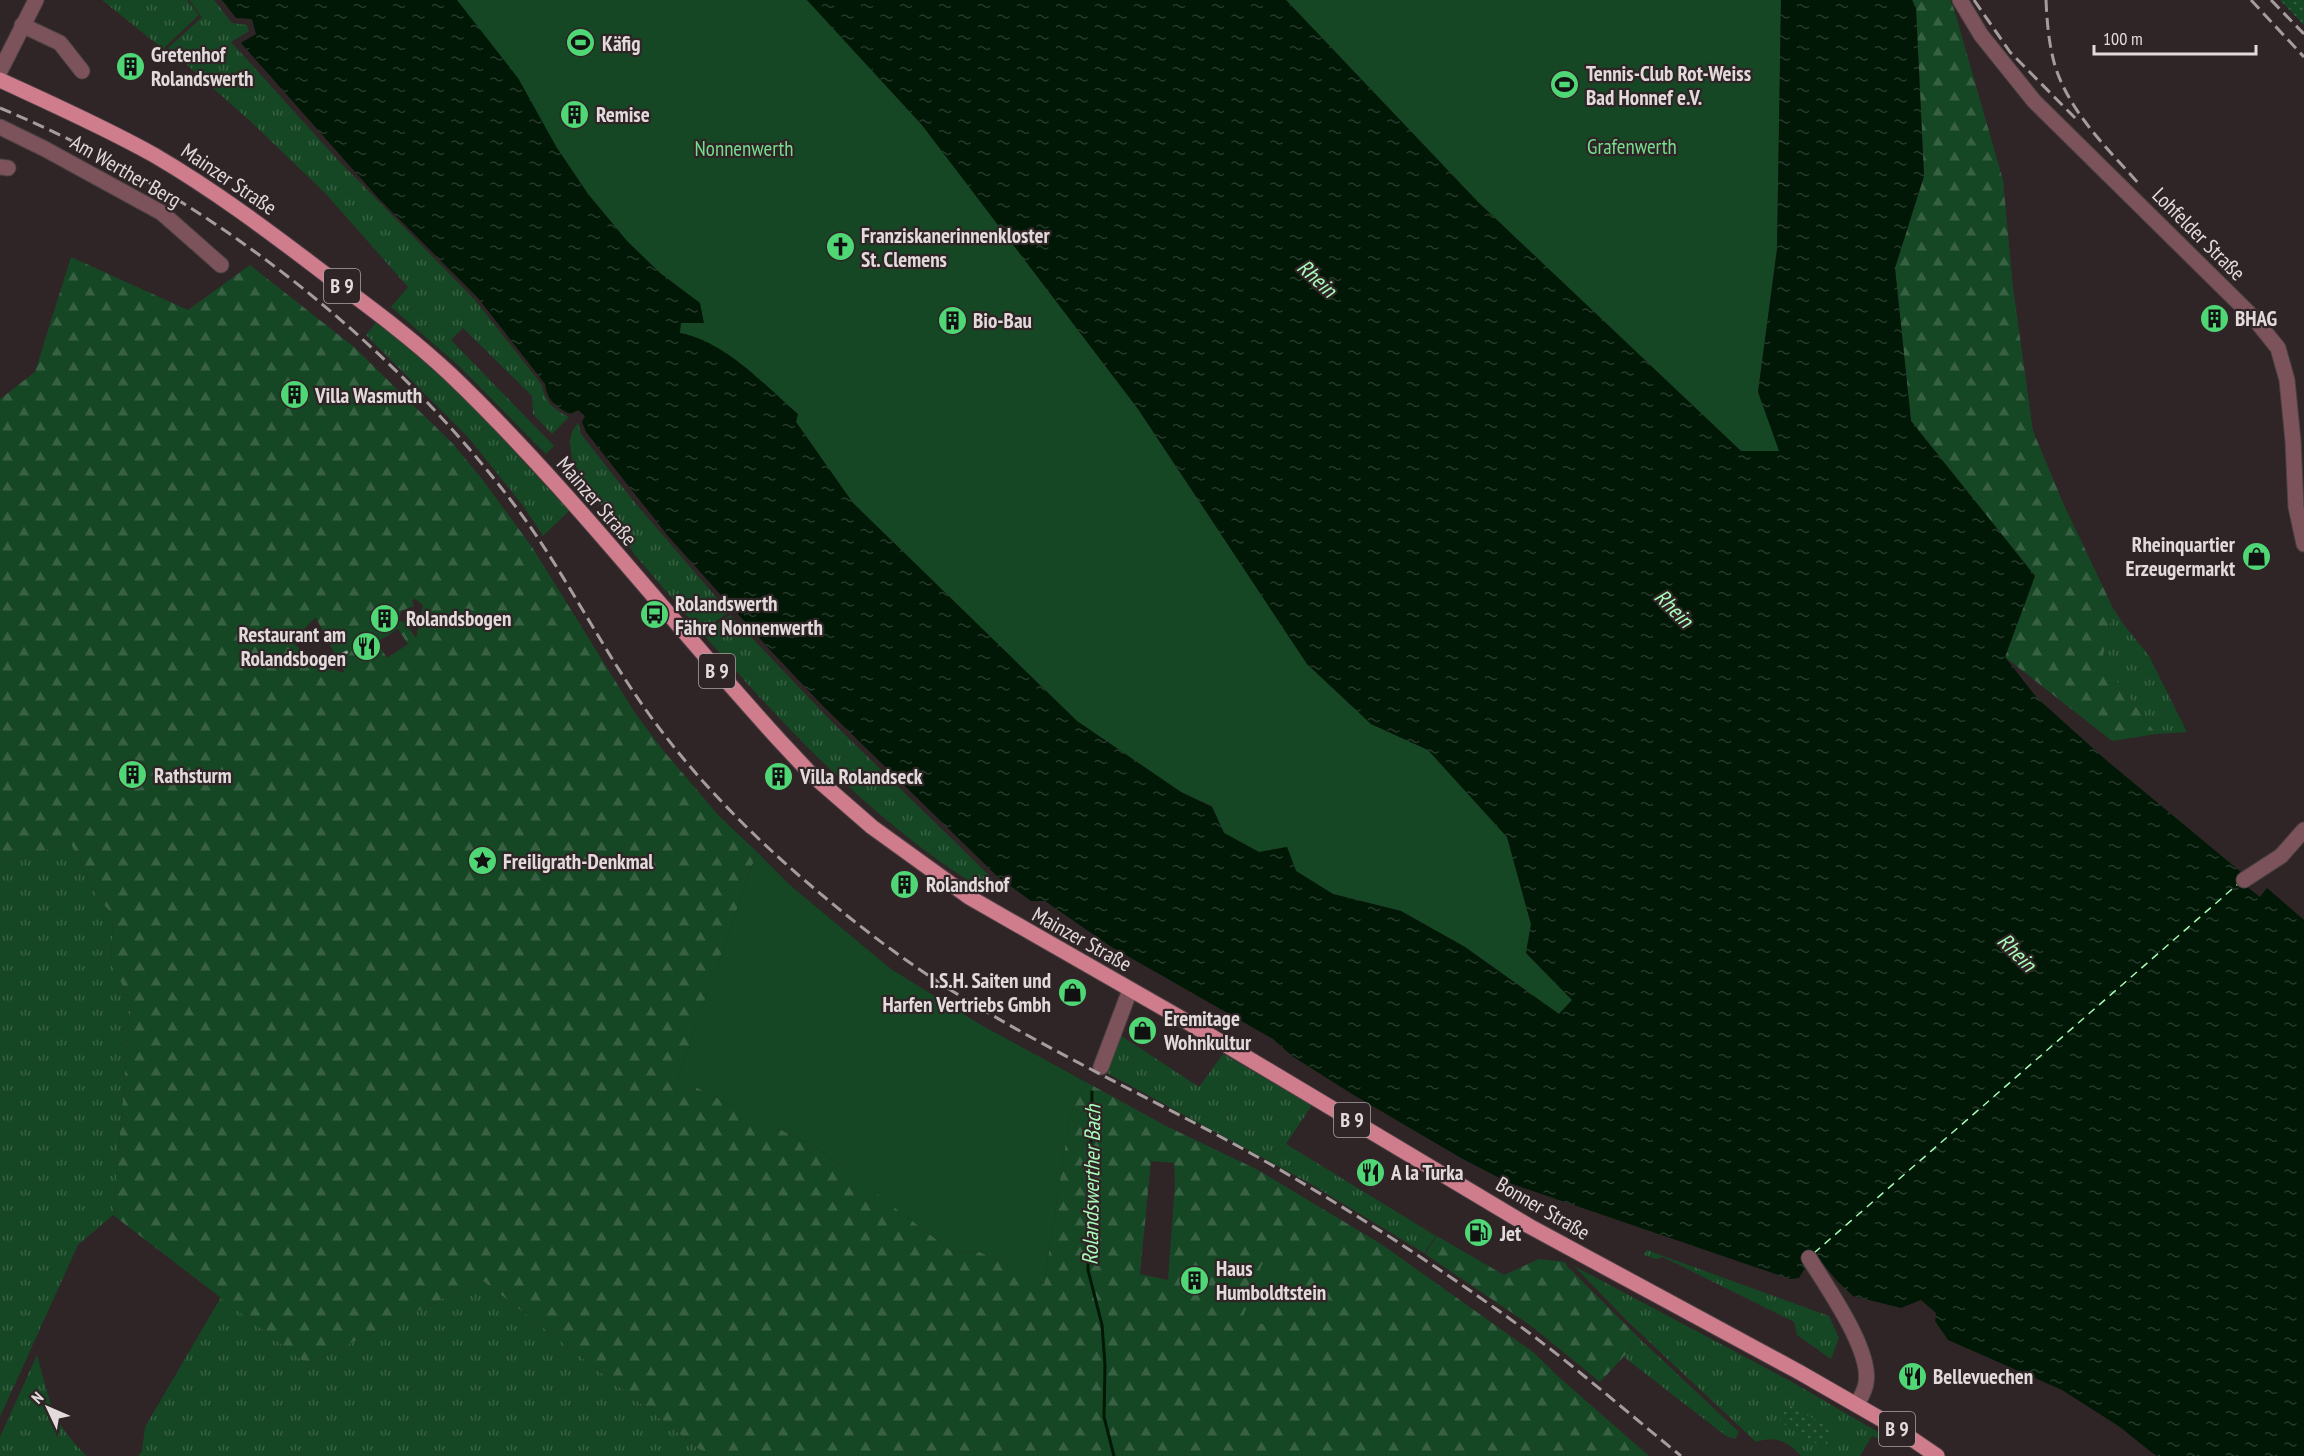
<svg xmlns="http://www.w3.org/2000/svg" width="2304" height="1456" viewBox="0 0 2304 1456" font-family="'PT Sans Narrow',sans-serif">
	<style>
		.grass { fill: url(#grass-tufts) }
		.forest { fill: url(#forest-firs); fill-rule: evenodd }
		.park { fill: #164724 }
		.garden { fill: url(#garden-dots) }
		.water { fill: url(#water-ripples) }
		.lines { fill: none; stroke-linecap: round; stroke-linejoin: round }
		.stream { stroke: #011806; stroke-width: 3 }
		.ferry { stroke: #a9fbb8; stroke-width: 1.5; stroke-dasharray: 8 6; stroke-linecap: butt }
		.minor-casing { stroke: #4c4143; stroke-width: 17 }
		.major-casing { stroke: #4c4143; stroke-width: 17 }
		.minor { stroke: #7c535a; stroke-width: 15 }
		.major { stroke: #cf7d8c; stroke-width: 15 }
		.rail { stroke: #a59c9d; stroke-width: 3; stroke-dasharray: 12 6; stroke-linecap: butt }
		.labels { text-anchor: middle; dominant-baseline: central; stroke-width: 4.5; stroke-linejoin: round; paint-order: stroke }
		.shield { fill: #2f2426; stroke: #aca3a5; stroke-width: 1.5 }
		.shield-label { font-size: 20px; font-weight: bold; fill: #e2dadb }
		.poi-label { font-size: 21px; font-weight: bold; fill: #e2dadb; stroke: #2f2426; text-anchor: start }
		.park-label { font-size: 21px; fill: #74df8d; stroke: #2f2426 }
		.street-label { font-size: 21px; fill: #e2dadb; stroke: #2f2426 }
		.water-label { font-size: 22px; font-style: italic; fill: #a9fbb8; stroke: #2f2426 }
	</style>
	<defs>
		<pattern id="grass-tufts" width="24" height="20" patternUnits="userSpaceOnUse" patternTransform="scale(1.5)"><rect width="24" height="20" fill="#164724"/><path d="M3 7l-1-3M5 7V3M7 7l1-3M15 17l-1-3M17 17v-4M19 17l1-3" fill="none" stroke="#386143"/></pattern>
		<pattern id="forest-firs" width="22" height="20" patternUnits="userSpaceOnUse" patternTransform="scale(1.5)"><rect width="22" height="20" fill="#164724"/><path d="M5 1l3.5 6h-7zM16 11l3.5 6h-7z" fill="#386143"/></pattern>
		<pattern id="garden-dots" width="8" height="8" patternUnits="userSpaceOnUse" patternTransform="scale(1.5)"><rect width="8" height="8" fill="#164724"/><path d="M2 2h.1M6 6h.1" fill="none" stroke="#386143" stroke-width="1.8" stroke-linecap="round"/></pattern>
		<pattern id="water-ripples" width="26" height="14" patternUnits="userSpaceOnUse" patternTransform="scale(1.5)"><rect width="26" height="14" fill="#011806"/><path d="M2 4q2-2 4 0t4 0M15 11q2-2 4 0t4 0" fill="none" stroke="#26392a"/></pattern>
	</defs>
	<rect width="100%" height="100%" fill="#2f2426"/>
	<!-- grass -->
	<g class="grass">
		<polygon points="102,0 187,0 199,15 163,49"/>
		<path d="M189 0H214L232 23 247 25 249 31 231 42 338 160 475 300 542 385C544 401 554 410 569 417L552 434 533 414 532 396 463 328 451 340 554 446 546 454 458 365 391 307 408 287 325 193 250 121 168 48 202 17Z"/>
		<polygon points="378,320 445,376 569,511 543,536 524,507 468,437 366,335"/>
		<path d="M578 423 581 434 636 504 729 612 701 632 635 555 573 462C570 448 567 435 578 423Z"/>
		<polygon points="2113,608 2124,625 2149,656 2187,732 2156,734 2102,661"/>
		<path d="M730 615 835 725 995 881 987 892C875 825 788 730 703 634Z"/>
		<polygon points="70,842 99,899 113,915 111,963 131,1002 113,1215 78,1245 0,1417 0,864"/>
		<polygon points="1120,1035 1199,1087 1223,1054 1312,1105 1286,1144 1436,1236 1424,1253 1309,1183 1107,1073"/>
		<polygon points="1647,1250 1829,1316 1839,1338 1831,1359 1797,1335 1794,1322 1663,1257 1656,1259 1644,1255"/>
		<path d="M1574 1266 1792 1382 1885 1436 1881 1440 1872 1436 1860 1456H1801C1789 1442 1775 1435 1756 1442L1626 1320Z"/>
		<polygon points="482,1280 708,1456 138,1456 142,1451 145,1427 221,1297 307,1364"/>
		<polygon points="1640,1339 1739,1432 1735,1439 1726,1436 1624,1357"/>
		<path d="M37 1355C50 1401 51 1422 87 1456H0V1437Z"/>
	</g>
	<!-- forest -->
	<g class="forest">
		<polygon points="1912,0 1950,0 1954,9 2003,180 2013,287 2033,431 2064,505 2113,608 2102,661 2156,734 2112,741 2005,657 2035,576 1911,421 1895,268 1924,176 1916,8"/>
		<path d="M71 257 188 310 250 265 354 347 453 444 482 479 532 547 635 713 662 749 719 816 757 852 678 1078 819 1149 954 1253 980 1252 1044 1284 1070 1114 1086 1082 1164 1125 1258 1170 1381 1244 1533 1352 1561 1379 1649 1456H708L482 1280 307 1364 113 1215 131 1002 111 963 113 915 99 899 70 842 0 864V399L35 372ZM415 599 423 605 416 638 405 622 399 621 401 611 414 606 412 600ZM315 618H316L345 673 314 665 292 641ZM398 629 408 644 387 658 377 642ZM1151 1161 1174 1163 1175 1184 1168 1280 1140 1274Z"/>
		<polygon points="1437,1236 1504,1275 1539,1259 1565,1262 1567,1266 1640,1339 1600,1382 1530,1325 1425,1254"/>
	</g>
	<!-- park -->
	<g class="park">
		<path d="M457 0H807L922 125 1138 409 1307 664 1371 724 1428 750 1507 837 1531 924 1526 953 1572 1000 1559 1014 1465 947 1401 911 1333 894 1296 871 1287 847 1259 852 1224 833 1212 806 1181 792 1077 721 853 503 796 422 797 414C763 384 726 342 680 333V323L700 303 660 273 627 241 588 194Z"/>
		<polygon points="1286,0 1781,0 1777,249 1758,392 1780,451 1741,451 1478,202"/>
		<polygon points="757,852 791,886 891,969 981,1025 1086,1082 1070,1114 1044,1284 980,1252 954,1253 819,1149 678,1078"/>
		<polygon points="1262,1264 1288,1273 1268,1326 1243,1317"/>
	</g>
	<!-- garden -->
	<g class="garden">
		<polygon points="2280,0 2304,0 2304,25"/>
		<polygon points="1789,1405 1835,1431 1824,1448 1779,1421"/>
	</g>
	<!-- water -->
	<path class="water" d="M222 0H457L518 78 557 148 588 194 627 241 660 273 700 303 704 323H681L680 333C726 342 763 384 798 414L796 422 853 503 1077 721 1181 792 1212 807 1224 833 1259 852 1287 847 1296 871 1333 894 1401 911 1465 947 1559 1014 1572 1000 1526 953 1531 924 1507 837 1428 750 1371 724 1307 664 1138 409 922 125 807 0H1286L1478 202 1741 451H1779L1758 392 1777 249 1781 0H1912L1916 8 1924 176 1895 268 1911 421 2035 576 2005 657 2037 698 2106 760 2241 872 2246 886 2260 897 2267 888 2304 920V1456H2156L2120 1427 2062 1390 1948 1340 1935 1321 1936 1313 1921 1300 1901 1308 1853 1296 1838 1282 1815 1254 1802 1262 1805 1268 1799 1278 1790 1279 1509 1183 1461 1158 1352 1094 1292 1056 1273 1039 1110 946 1045 901H1031L998 877 823 706 771 651 668 536 586 432 582 422 585 416 578 410 571 414C556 408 547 400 545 384L478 298 379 199 241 43 256 34 252 19 236 18Z"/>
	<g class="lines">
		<!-- stream -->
		<polyline class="stream" points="1092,1092 1088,1270 1102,1325 1105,1365 1104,1417 1114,1456"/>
		<!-- ferry -->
		<polyline class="ferry" points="1814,1253 2238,884"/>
		<defs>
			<g id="minor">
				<polyline points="1960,0 1981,35 2034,101 2253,317 2278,348 2287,380 2293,441 2296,507 2304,544"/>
				<polyline points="22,25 60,43 82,71"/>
				<polyline points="0,71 36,0"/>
				<polyline points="0,127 45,149 162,213 221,265"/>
				<polyline points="0,167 8,168"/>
				<polyline points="2244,880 2281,856 2304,830"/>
				<polyline points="1101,1067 1130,990"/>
				<path d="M1809 1258C1826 1286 1872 1350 1866 1383 1865 1391 1860 1398 1857 1405"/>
			</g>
			<path id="major" d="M0 80C52 104 104 127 154 155 214 190 270 232 325 274 368 306 412 338 451 375 570 489 670 621 781 742L810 773 872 827 969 897 1184 1020 1529 1226 1799 1372 1893 1426 1937 1456"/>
		</defs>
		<!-- minor casing -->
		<use href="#minor" class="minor-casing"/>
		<!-- major casing -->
		<use href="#major" class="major-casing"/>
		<!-- minor -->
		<use href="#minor" class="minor"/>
		<!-- major -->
		<use href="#major" class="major"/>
		<!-- rail -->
		<g class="rail">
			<polyline points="1974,0 2010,52 2077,120"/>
			<path d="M2046 0C2047 23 2049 47 2056 69 2072 115 2108 149 2140 185"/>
			<polyline points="2251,0 2304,57"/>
			<polyline points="2271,0 2304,34"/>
			<path d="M0 108C201 192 385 333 516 507 564 571 599 644 646 710 697 782 760 844 828 900 876 940 926 976 980 1008 1074 1064 1175 1110 1270 1164 1362 1217 1451 1275 1536 1338 1586 1376 1633 1417 1681 1456"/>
			<polyline points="337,657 353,649"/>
		</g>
	</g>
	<!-- icons -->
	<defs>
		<symbol id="stadium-disc" viewBox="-11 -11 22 22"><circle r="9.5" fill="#4fd675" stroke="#2f2426"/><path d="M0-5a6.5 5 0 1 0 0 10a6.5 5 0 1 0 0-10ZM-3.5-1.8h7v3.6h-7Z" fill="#111"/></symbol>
		<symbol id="building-disc" viewBox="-11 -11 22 22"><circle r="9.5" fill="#4fd675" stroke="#2f2426"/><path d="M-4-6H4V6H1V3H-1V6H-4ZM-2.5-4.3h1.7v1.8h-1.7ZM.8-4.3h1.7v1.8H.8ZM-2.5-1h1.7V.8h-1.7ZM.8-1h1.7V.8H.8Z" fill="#111"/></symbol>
		<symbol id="church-disc" viewBox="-11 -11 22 22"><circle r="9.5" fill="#4fd675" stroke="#2f2426"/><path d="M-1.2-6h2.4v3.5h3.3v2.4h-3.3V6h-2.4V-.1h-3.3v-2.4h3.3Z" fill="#111"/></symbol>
		<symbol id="shop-disc" viewBox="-11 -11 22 22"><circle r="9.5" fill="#4fd675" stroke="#2f2426"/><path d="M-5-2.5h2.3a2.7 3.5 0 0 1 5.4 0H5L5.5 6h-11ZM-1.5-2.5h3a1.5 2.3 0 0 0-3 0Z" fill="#111"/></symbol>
		<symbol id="bus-disc" viewBox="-11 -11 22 22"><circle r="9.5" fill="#4fd675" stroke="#2f2426"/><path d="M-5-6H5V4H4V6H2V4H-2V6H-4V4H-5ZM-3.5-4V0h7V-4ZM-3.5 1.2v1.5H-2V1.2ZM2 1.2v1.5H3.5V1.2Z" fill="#111"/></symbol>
		<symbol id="restaurant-disc" viewBox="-11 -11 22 22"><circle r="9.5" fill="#4fd675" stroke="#2f2426"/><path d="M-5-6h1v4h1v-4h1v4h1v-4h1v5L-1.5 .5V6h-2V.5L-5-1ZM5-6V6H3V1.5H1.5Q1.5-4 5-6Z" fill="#111"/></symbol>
		<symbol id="sight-disc" viewBox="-11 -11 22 22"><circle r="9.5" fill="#4fd675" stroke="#2f2426"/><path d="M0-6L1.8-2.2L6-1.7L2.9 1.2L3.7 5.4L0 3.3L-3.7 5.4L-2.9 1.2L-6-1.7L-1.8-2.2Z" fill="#111"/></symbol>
		<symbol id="fuel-disc" viewBox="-11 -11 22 22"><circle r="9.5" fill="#4fd675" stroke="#2f2426"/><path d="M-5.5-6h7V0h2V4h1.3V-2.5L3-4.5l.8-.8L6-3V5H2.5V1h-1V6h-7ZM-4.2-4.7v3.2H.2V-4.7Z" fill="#111"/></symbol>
	</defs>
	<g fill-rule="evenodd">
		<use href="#stadium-disc" x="564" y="26" width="33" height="33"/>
		<use href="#building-disc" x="114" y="50" width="33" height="33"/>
		<use href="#stadium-disc" x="1548" y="68" width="33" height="33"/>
		<use href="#building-disc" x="558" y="98" width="33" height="33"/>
		<use href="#church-disc" x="824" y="230" width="33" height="33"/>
		<use href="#building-disc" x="2198" y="302" width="33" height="33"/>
		<use href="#building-disc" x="936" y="304" width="33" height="33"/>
		<use href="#building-disc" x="278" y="378" width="33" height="33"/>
		<use href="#shop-disc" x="2240" y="540" width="33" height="33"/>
		<use href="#bus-disc" x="638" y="598" width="33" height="33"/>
		<use href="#building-disc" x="368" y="602" width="33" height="33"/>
		<use href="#restaurant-disc" x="350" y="630" width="33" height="33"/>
		<use href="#building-disc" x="116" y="758" width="33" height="33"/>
		<use href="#building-disc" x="762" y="760" width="33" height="33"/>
		<use href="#sight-disc" x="466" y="844" width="33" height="33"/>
		<use href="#building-disc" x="888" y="868" width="33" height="33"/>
		<use href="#shop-disc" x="1056" y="976" width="33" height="33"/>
		<use href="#shop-disc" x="1126" y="1014" width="33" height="33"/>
		<use href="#restaurant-disc" x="1354" y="1156" width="33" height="33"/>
		<use href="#fuel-disc" x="1462" y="1216" width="33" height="33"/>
		<use href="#building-disc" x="1178" y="1264" width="33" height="33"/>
		<use href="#restaurant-disc" x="1896" y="1360" width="33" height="33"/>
	</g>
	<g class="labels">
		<!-- shield labels -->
		<g class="shield">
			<rect x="324" y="269" width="36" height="34" rx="4.5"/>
			<rect x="699" y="654" width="36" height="34" rx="4.5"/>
			<rect x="1334" y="1103" width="36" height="34" rx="4.5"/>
			<rect x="1879" y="1412" width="36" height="34" rx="4.5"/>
		</g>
		<g class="shield-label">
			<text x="342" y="286">B 9</text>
			<text x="717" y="671">B 9</text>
			<text x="1352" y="1120">B 9</text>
			<text x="1897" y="1429">B 9</text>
		</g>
		<!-- poi labels -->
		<g class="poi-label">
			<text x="602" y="43">Käfig</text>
			<text x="151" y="54">Gretenhof<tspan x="151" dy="24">Rolandswerth</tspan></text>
			<text x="1586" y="73">Tennis-Club Rot-Weiss<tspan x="1586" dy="24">Bad Honnef e.V.</tspan></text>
			<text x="596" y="114">Remise</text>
			<text x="861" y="235">Franziskanerinnenkloster<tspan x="861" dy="24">St. Clemens</tspan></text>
			<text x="2235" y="318">BHAG</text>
			<text x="973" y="320">Bio-Bau</text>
			<text x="315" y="395">Villa Wasmuth</text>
			<text x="2235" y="544" text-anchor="end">Rheinquartier<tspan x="2235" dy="24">Erzeugermarkt</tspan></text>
			<text x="675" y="603">Rolandswerth<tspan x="675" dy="24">Fähre Nonnenwerth</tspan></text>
			<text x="406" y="618">Rolandsbogen</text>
			<text x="346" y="634" text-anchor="end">Restaurant am<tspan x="346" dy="24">Rolandsbogen</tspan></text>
			<text x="154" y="775">Rathsturm</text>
			<text x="800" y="776">Villa Rolandseck</text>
			<text x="503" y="861">Freiligrath-Denkmal</text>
			<text x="926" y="884">Rolandshof</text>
			<text x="1051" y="980" text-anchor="end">I.S.H. Saiten und<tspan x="1051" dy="24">Harfen Vertriebs Gmbh</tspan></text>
			<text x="1164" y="1018">Eremitage<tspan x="1164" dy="24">Wohnkultur</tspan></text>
			<text x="1391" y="1172">A la Turka</text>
			<text x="1500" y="1233">Jet</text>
			<text x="1216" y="1268">Haus<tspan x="1216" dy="24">Humboldtstein</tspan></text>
			<text x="1933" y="1376">Bellevuechen</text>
		</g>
		<!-- park labels -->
		<g class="park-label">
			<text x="1632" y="146">Grafenwerth</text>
			<text x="744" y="148">Nonnenwerth</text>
		</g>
		<!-- street labels -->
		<g class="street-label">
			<text transform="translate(126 171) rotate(30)">Am Werther Berg</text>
			<text transform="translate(229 179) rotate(34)">Mainzer Straße</text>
			<text transform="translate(2199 234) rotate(45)">Lohfelder Straße</text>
			<text transform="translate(597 501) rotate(49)">Mainzer Straße</text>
			<text transform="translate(1082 939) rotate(29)">Mainzer Straße</text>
			<text transform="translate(1543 1208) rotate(30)">Bonner Straße</text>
		</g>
		<!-- water labels -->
		<g class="water-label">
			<text transform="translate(1317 278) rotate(42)">Rhein</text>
			<text transform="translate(1674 608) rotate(45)">Rhein</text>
			<text transform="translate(2017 952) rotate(45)">Rhein</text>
			<text transform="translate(1091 1185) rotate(-89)">Rolandswerther Bach</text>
		</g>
	</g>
	<!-- north arrow -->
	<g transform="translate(48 1408) rotate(314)" stroke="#2f2426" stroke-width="4.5" paint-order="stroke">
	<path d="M0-4.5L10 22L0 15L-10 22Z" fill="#e2dadb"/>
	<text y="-9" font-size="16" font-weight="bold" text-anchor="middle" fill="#e2dadb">N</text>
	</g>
	<!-- scale -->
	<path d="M2094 45v9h162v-9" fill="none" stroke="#e2dadb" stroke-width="3"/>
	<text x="2103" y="45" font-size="18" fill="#e2dadb" stroke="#2f2426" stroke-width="4.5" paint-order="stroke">100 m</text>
</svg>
